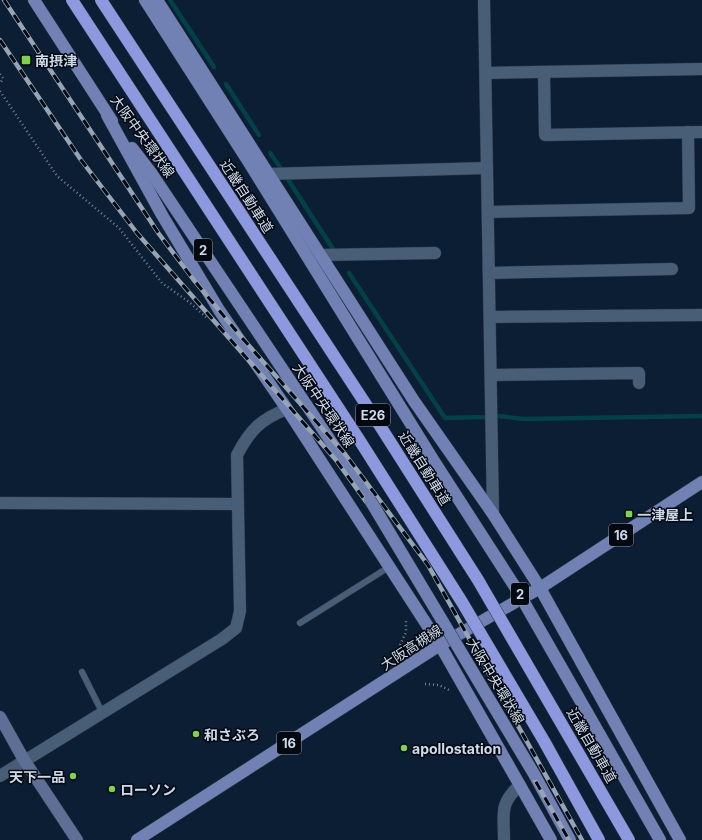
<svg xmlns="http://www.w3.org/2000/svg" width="702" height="840" viewBox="0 0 702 840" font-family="Inter,'Noto Sans JP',sans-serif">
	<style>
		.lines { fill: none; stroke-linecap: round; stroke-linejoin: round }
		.stream { stroke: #044147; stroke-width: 4.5 }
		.lane-casing { stroke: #2e3648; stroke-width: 7 }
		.street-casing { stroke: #2e3648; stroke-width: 13 }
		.secondary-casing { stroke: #2e3648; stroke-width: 13 }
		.primary-casing { stroke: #2e3648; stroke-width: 13 }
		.path { stroke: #738394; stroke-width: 2.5; stroke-dasharray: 1 3; stroke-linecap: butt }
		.lane { stroke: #485d76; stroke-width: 6 }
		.street { stroke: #485d76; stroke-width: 12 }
		.secondary { stroke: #5d6f95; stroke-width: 12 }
		.primary { stroke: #7181b4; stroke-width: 12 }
		.rail-casing { stroke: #96a4b5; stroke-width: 4.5 }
		.rail { stroke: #030811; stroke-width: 3; stroke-dasharray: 9; stroke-linecap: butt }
		.primary-bridge-casing { stroke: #2e3648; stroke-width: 13; stroke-linecap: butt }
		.highway-bridge-casing { stroke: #2e3648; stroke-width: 13; stroke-linecap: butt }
		.primary-bridge { stroke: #7181b4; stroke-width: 12 }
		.highway-bridge { stroke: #8d99de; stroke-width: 12 }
		.poi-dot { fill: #80d051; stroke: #030811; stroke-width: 1.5 }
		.labels { text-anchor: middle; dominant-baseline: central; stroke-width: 3; stroke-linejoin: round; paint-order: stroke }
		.shield { fill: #030811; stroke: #929ca9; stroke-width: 1 }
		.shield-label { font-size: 13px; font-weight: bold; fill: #cfdbea }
		.poi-label { font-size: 14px; font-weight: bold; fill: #cfdbea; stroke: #030811; text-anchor: start }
		.street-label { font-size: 14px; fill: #cfdbea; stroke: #030811 }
	</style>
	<rect width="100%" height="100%" fill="#0b1e33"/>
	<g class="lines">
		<!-- stream -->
		<g class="stream">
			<polyline points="170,0 214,67"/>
			<polyline points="226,84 259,135"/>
			<polyline points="270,153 280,167"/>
			<polyline points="287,178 333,249"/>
			<polyline points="349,273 445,418 484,417"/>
			<polyline points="498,416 524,419 702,416"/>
		</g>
		<defs>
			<g id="lane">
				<polyline points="300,623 389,567"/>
				<polyline points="82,672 102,712"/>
			</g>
			<g id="street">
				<polyline points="484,0 493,514"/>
				<polyline points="544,72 545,135 702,132"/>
				<polyline points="486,73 702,69"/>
				<polyline points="268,174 487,168"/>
				<polyline points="488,212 689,208 688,132"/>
				<polyline points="320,255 435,253"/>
				<polyline points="489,273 672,269"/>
				<polyline points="490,317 702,315"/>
				<polyline points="491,375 639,373 639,383"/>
				<polyline points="0,503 237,504"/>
				<path d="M0 776 222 639 236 628 240 611 237 455C250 430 261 419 287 409"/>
				<path d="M504 840C504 813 499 804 520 785"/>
			</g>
			<polyline id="secondary" points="0,717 24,760 77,840"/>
			<g id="primary">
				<polyline points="34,0 112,121"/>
				<polyline points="145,0 248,161 432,458"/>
				<polyline points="157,0 414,401 493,514 540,588 680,840"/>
				<polyline points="107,115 162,215 219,310 287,409 440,645 551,840"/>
				<polyline points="132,148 152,174 370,500"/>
				<polyline points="600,735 660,840"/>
				<polyline points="534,774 570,840"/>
				<polyline points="137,840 440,645 540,588 702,482"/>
			</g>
		</defs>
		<!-- lane casing -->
		<use href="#lane" class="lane-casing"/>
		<!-- street casing -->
		<use href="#street" class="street-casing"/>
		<!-- secondary casing -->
		<use href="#secondary" class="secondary-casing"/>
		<!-- primary casing -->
		<use href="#primary" class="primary-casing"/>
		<!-- path -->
		<g class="path">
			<polyline points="0,74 3,78 0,84"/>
			<polyline points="0,91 57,176 119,228 162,283 189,302 208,319"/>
			<polyline points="400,645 406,632 406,619"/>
			<polyline points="425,684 439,685 449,690"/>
		</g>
		<!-- lane -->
		<use href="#lane" class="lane"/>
		<!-- street -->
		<use href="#street" class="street"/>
		<!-- secondary -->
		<use href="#secondary" class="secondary"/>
		<!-- primary -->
		<use href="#primary" class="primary"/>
		<defs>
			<g id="rail">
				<polyline points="4,0 159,234 193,279 243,339 345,454 428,565 582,840"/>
				<polyline points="0,40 81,160 137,233 336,460 416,571 569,840"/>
			</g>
		</defs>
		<!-- rail casing -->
		<use href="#rail" class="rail-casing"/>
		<!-- rail -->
		<use href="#rail" class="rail"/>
		<defs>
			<g id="primary-bridge">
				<polyline points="432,458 517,590 600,735"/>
				<polyline points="370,500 534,774"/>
			</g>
			<g id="highway-bridge">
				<polyline points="72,0 360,441 462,602 544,741 599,840"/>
				<polyline points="101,0 382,429 478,580 629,840"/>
			</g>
		</defs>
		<!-- primary-bridge casing -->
		<use href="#primary-bridge" class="primary-bridge-casing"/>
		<!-- highway-bridge casing -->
		<use href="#highway-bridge" class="highway-bridge-casing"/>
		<!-- primary-bridge -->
		<use href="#primary-bridge" class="primary-bridge"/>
		<!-- highway-bridge -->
		<use href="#highway-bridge" class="highway-bridge"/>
	</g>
	<!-- markers -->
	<g class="poi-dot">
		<rect x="21" y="55" width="10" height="10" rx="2"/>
		<rect x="625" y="510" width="8" height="8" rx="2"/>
		<circle cx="196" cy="734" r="4"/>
		<circle cx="404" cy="748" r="4"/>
		<circle cx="73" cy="776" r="4"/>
		<circle cx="112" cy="789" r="4"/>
	</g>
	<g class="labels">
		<!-- shield labels -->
		<g class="shield">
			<rect x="194" y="239" width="18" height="22" rx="3"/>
			<rect x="356" y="404" width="34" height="22" rx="3"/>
			<rect x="609" y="524" width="24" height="22" rx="3"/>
			<rect x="511" y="583" width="18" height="22" rx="3"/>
			<rect x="277" y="732" width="24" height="22" rx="3"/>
		</g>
		<g class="shield-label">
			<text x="203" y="250">2</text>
			<text x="373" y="415">E26</text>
			<text x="621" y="535">16</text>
			<text x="520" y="594">2</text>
			<text x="289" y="743">16</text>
		</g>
		<!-- poi labels -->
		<g class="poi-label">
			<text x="35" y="60">南摂津</text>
			<text x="637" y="514">一津屋上</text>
			<text x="204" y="734">和さぶろ</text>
			<text x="412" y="748">apollostation</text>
			<text x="65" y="776" text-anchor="end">天下一品</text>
			<text x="120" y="789">ローソン</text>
		</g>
		<!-- street labels -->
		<g class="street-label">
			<text transform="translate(143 136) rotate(54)">大阪中央環状線</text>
			<text transform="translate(247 196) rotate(57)">近畿自動車道</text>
			<text transform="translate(324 405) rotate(56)">大阪中央環状線</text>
			<text transform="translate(425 468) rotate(58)">近畿自動車道</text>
			<text transform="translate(411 647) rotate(-33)">大阪高槻線</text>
			<text transform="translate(496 681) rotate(59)">大阪中央環状線</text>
			<text transform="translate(592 745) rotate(60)">近畿自動車道</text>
		</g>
	</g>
</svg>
